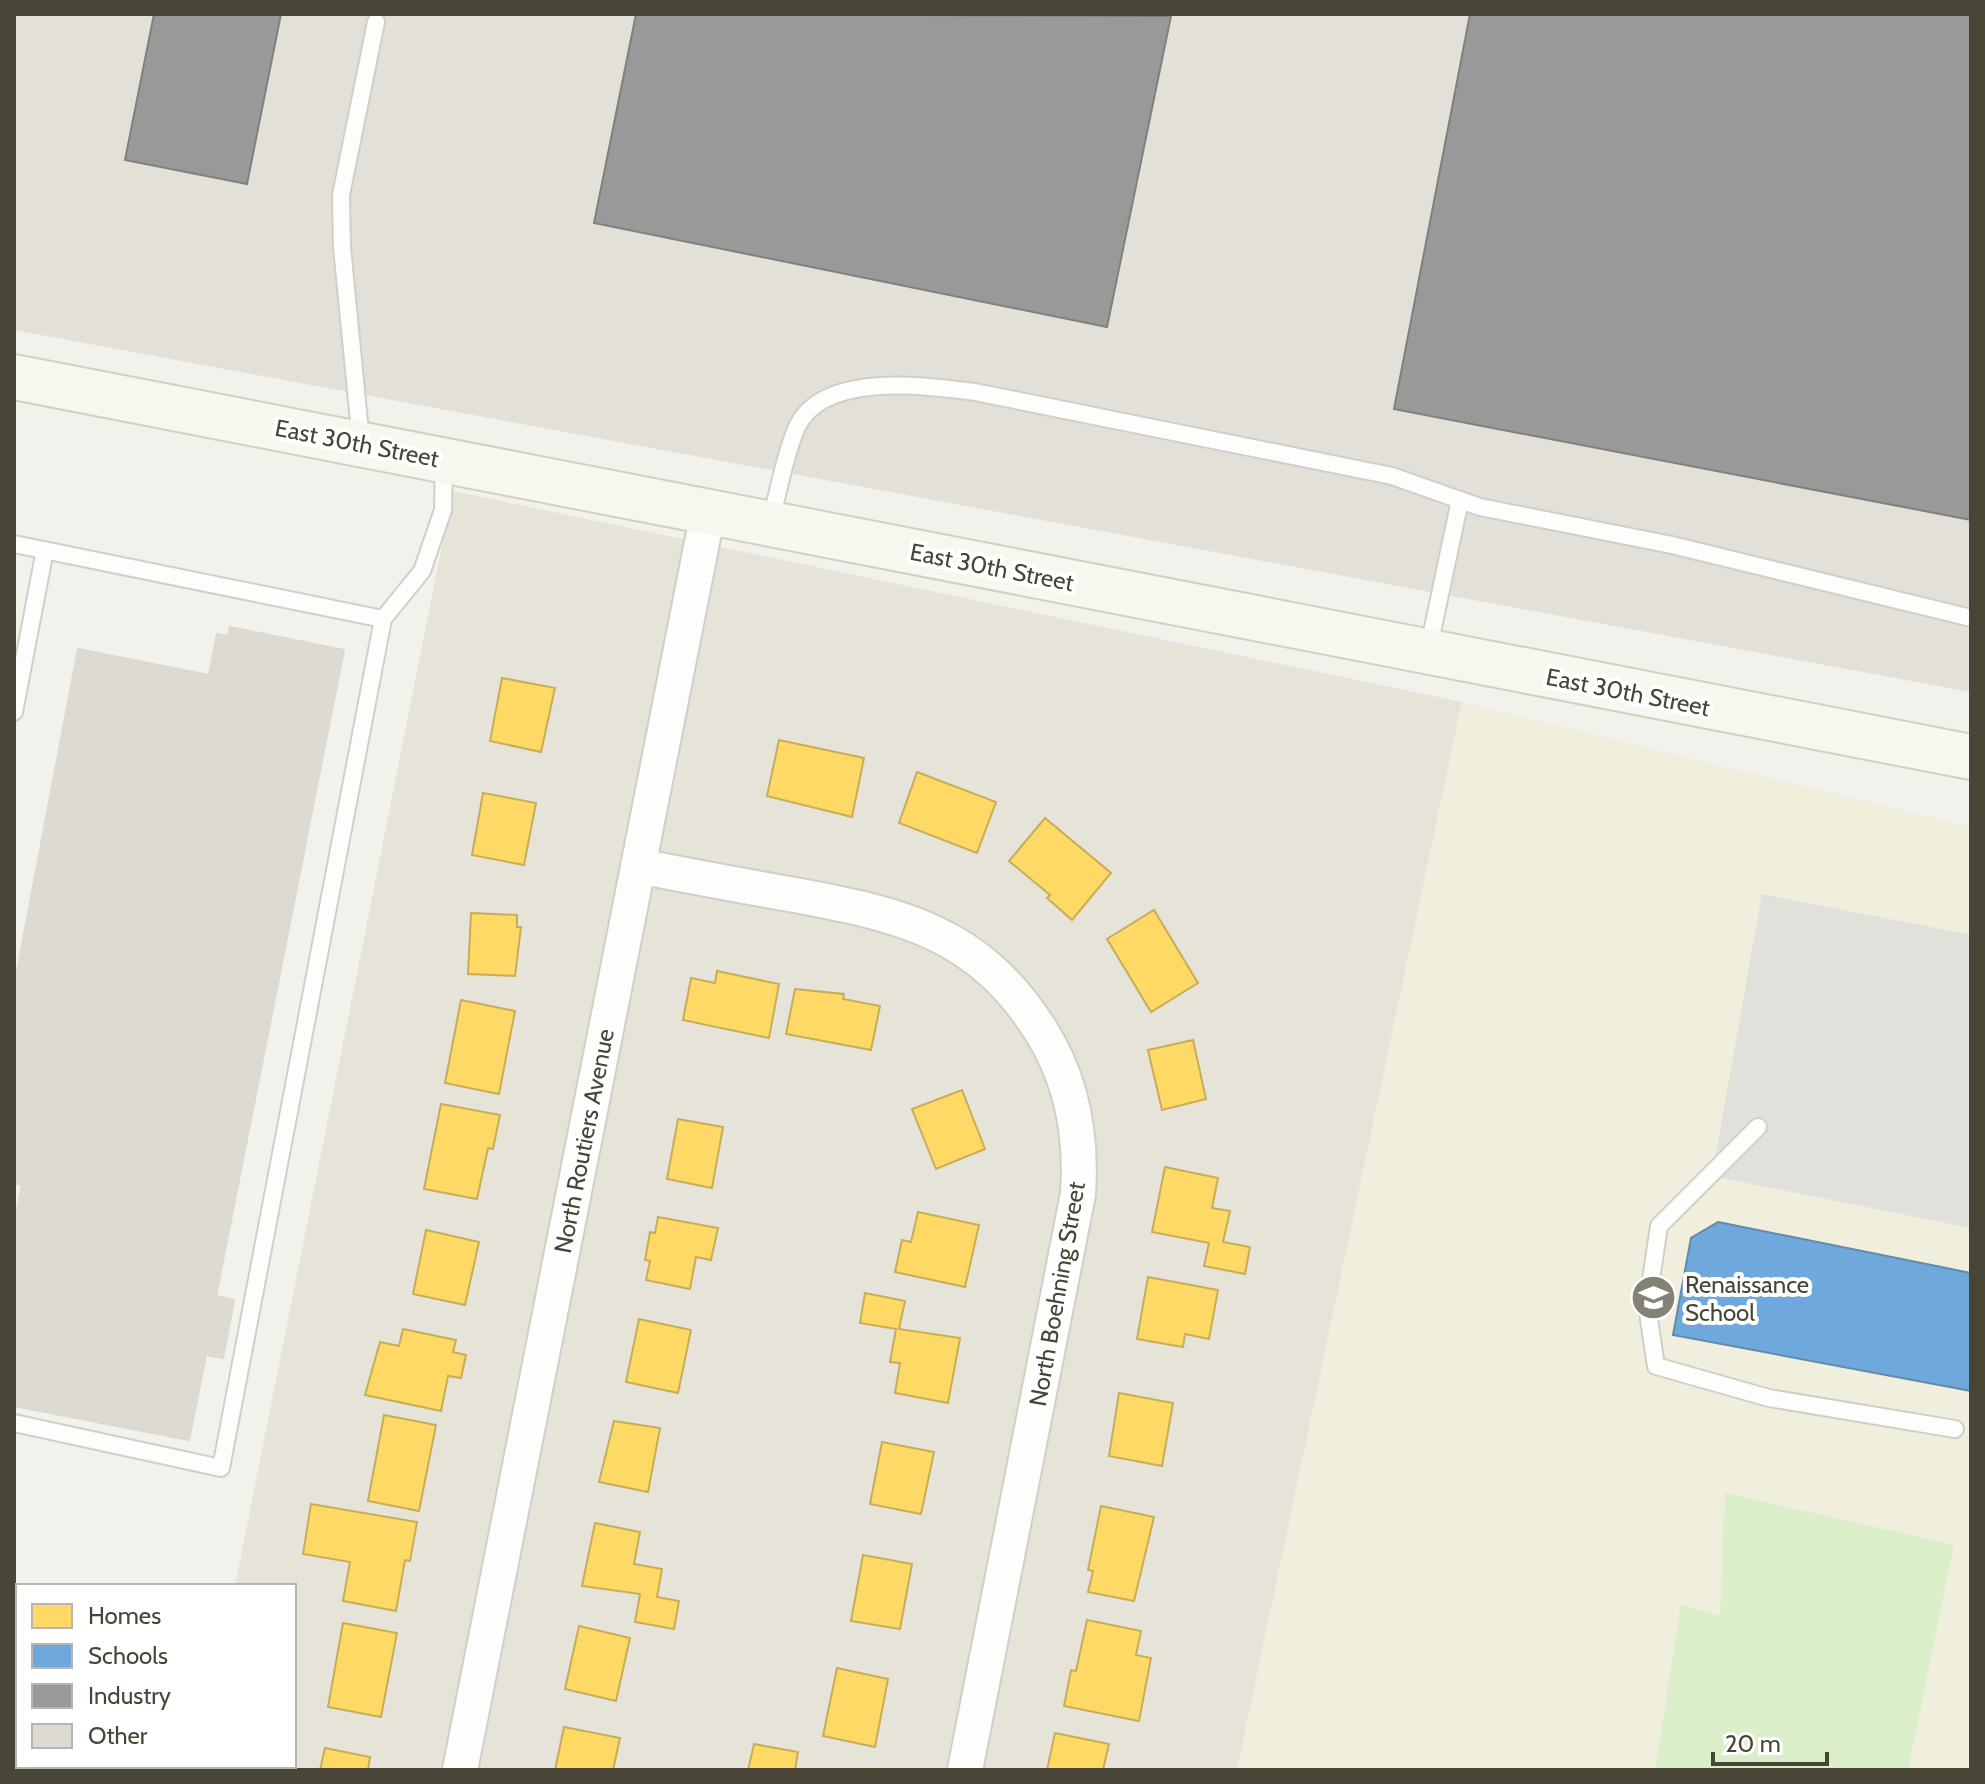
<svg xmlns="http://www.w3.org/2000/svg" width="1985" height="1784" viewBox="0 0 1985 1784" font-family="Cabin,sans-serif">
	<style>
		.residential { fill: #e6e4d8 }
		.industrial { fill: #e2e0d9 }
		.education { fill: #f0eedd }
		.green { fill: #daeeca }
		.parking { fill: #e1e0da }
		.homes { fill: #ffd966; stroke: #c8ad58; stroke-width: 2 }
		.schools { fill: #6fa8dc; stroke: #648aaa; stroke-width: 2 }
		.industry { fill: #999; stroke: #81807b; stroke-width: 2 }
		.building { fill: #dcdad3; stroke: #dbd9d1; stroke-width: 2 }
		.lines { fill: none; stroke-linecap: round; stroke-linejoin: round }
		.lane-casing { stroke: #d0cfc8; stroke-width: 20 }
		.street-casing { stroke: #d0cfc8; stroke-width: 38 }
		.secondary-casing { stroke: #d2d0c2; stroke-width: 48 }
		.lane { stroke: #fdfdfc; stroke-width: 16 }
		.street { stroke: #fdfdfc; stroke-width: 34 }
		.secondary { stroke: #f7f6ef; stroke-width: 44 }
		.labels { text-anchor: middle; dominant-baseline: central; stroke-width: 8; stroke-linejoin: round; paint-order: stroke }
		.street-label { font-size: 24px; fill: #494536; stroke: #fff }
		.poi-label { font-size: 24px; fill: #494536; stroke: #fff; text-anchor: start }
	</style>
	<rect width="100%" height="100%" fill="#f2f1eb"/>
	<!-- residential -->
	<polygon class="residential" points="453,491 1462,702 1237,1770 199,1770 199,1766 294,1766 294,1586 235,1586"/>
	<!-- industrial -->
	<polygon class="industrial" points="14,14 1971,14 1971,692 14,330"/>
	<!-- education -->
	<polygon class="education" points="1462,702 1971,827 1971,1770 1237,1770"/>
	<!-- green -->
	<polygon class="green" points="1725,1493 1954,1545 1908,1770 1655,1770 1681,1605 1720,1616"/>
	<!-- parking -->
	<polygon class="parking" points="1762,894 1971,935 1971,1228 1712,1176"/>
	<!-- homes -->
	<g class="homes">
		<polygon points="502,678 555,688 541,752 490,741"/>
		<polygon points="779,740 864,758 852,817 767,796"/>
		<polygon points="917,772 996,802 977,853 899,823"/>
		<polygon points="483,793 536,803 524,865 472,855"/>
		<polygon points="1045,818 1111,873 1072,920 1047,898 1050,895 1009,861"/>
		<polygon points="1154,910 1198,983 1151,1012 1107,939"/>
		<polygon points="471,913 517,915 517,927 521,927 515,976 468,974"/>
		<polygon points="717,971 779,984 769,1038 683,1020 691,978 715,983"/>
		<polygon points="795,989 844,994 843,999 880,1006 871,1050 786,1034"/>
		<polygon points="461,1000 515,1011 499,1094 445,1083"/>
		<polygon points="1193,1040 1206,1099 1162,1110 1148,1050"/>
		<polygon points="962,1090 985,1149 936,1169 912,1109"/>
		<polygon points="441,1104 500,1115 493,1149 488,1148 477,1199 424,1189"/>
		<polygon points="678,1119 723,1127 712,1188 667,1179"/>
		<polygon points="1165,1167 1218,1178 1212,1208 1230,1211 1223,1242 1250,1247 1245,1274 1204,1266 1209,1243 1152,1232"/>
		<polygon points="918,1212 979,1225 965,1287 895,1272 902,1240 911,1242"/>
		<polygon points="658,1217 718,1228 711,1260 696,1257 690,1289 646,1280 650,1261 645,1260 650,1232 655,1233"/>
		<polygon points="426,1230 479,1242 465,1305 413,1294"/>
		<polygon points="1148,1277 1218,1290 1209,1339 1185,1334 1183,1347 1137,1339"/>
		<polygon points="865,1293 905,1301 899,1329 960,1338 948,1403 895,1393 900,1363 890,1362 896,1329 860,1323"/>
		<polygon points="639,1319 691,1330 678,1393 626,1382"/>
		<polygon points="403,1329 456,1340 453,1352 466,1355 461,1378 448,1376 441,1411 365,1395 380,1342 399,1346"/>
		<polygon points="1119,1393 1173,1403 1162,1466 1109,1456"/>
		<polygon points="384,1415 436,1425 419,1511 368,1501"/>
		<polygon points="614,1421 660,1428 648,1492 599,1482"/>
		<polygon points="882,1442 934,1452 921,1514 870,1504"/>
		<polygon points="311,1504 417,1522 410,1561 405,1560 396,1611 343,1601 350,1562 303,1554"/>
		<polygon points="1101,1506 1154,1517 1134,1601 1088,1592 1093,1571 1088,1570"/>
		<polygon points="595,1523 640,1532 634,1564 662,1569 657,1597 679,1601 674,1629 635,1622 640,1594 582,1586"/>
		<polygon points="863,1555 912,1564 900,1629 851,1621"/>
		<polygon points="1087,1620 1141,1631 1136,1655 1151,1658 1139,1721 1064,1706 1071,1670 1076,1671"/>
		<polygon points="343,1623 397,1633 381,1717 328,1707"/>
		<polygon points="579,1626 630,1638 616,1701 565,1689"/>
		<polygon points="837,1668 888,1679 875,1747 823,1736"/>
		<polygon points="564,1727 620,1738 613,1770 555,1770"/>
		<polygon points="1055,1733 1109,1744 1103,1770 1047,1770"/>
		<polygon points="754,1744 798,1752 795,1770 748,1770"/>
		<polygon points="325,1748 370,1757 368,1770 320,1770"/>
	</g>
	<!-- schools -->
	<polygon class="schools" points="1718,1222 1971,1273 1971,1391 1673,1335 1691,1238"/>
	<!-- industry -->
	<g class="industry">
		<polygon points="154,14 281,14 247,184 125,160"/>
		<polygon points="636,14 1171,16 1107,327 594,223"/>
		<polygon points="1470,14 1971,14 1971,520 1394,409"/>
	</g>
	<!-- building -->
	<polygon class="building" points="230,627 344,650 216,1296 234,1300 223,1358 206,1355 189,1440 14,1406 14,1225 22,1185 14,1183 14,987 78,649 209,675 217,634 228,636"/>
	<g class="lines">
		<defs>
			<g id="lane">
				<polyline points="361,442 342,247 341,195 376,22"/>
				<path d="M770 522C779 492 784 456 797 427 823 371 927 386 975 392L1392 476 1480 507 1672 545 1971 618"/>
				<polyline points="14,544 383,619 221,1468 14,1423"/>
				<polyline points="383,619 422,571 443,510 444,462"/>
				<polyline points="1428,651 1460,500"/>
				<polyline points="14,712 45,550"/>
				<polyline points="1758,1127 1659,1226 1647,1306 1656,1366 1769,1398 1955,1429"/>
			</g>
			<g id="street">
				<path d="M638 866C690 876 743 886 795 895 902 915 979 932 1041 1031 1072 1080 1082 1137 1078 1194L965 1770"/>
				<polyline points="460,1770 708,512"/>
			</g>
			<polyline id="secondary" points="14,377 1971,757"/>
		</defs>
		<!-- lane casing -->
		<use href="#lane" class="lane-casing"/>
		<!-- street casing -->
		<use href="#street" class="street-casing"/>
		<!-- secondary casing -->
		<use href="#secondary" class="secondary-casing"/>
		<!-- lane -->
		<use href="#lane" class="lane"/>
		<!-- street -->
		<use href="#street" class="street"/>
		<!-- secondary -->
		<use href="#secondary" class="secondary"/>
	</g>
	<!-- icons -->
	<defs>
		<symbol id="school-disc" viewBox="-11 -11 22 22"><circle r="9.5" fill="#848175" stroke="#fff"/><path d="M0-5L7-2L0 1L-7-2ZM-4 1L0 2.5L4 1V4Q0 6-4 4Z" fill="#fff"/></symbol>
	</defs>
	<g fill-rule="evenodd">
		<use href="#school-disc" x="1628" y="1272" width="51" height="51"/>
	</g>
	<g class="labels">
		<!-- street labels -->
		<g class="street-label">
			<text transform="translate(357 443) rotate(11)">East 30th Street</text>
			<text transform="translate(992 567) rotate(11)">East 30th Street</text>
			<text transform="translate(1628 692) rotate(11)">East 30th Street</text>
			<text transform="translate(584 1141) rotate(-79)">North Routiers Avenue</text>
			<text transform="translate(1057 1294) rotate(-80)">North Boehning Street</text>
		</g>
		<!-- poi labels -->
		<g class="poi-label">
			<text x="1685" y="1284">Renaissance<tspan x="1685" dy="28">School</tspan></text>
		</g>
	</g>
	<!-- border -->
	<rect width="1985" height="1784" fill="none" stroke="#494536" stroke-width="32"/>
	<!-- legend -->
	<rect x="16" y="1584" width="280" height="184" fill="#ffffff" stroke="#b6b5af" stroke-width="2"/>
	<rect x="32" y="1604" width="40" height="24" fill="#ffd966" stroke="#b6b5af" stroke-width="2"/>
	<text x="88" y="1624" font-size="24" fill="#494536">Homes</text>
	<rect x="32" y="1644" width="40" height="24" fill="#6fa8dc" stroke="#b6b5af" stroke-width="2"/>
	<text x="88" y="1664" font-size="24" fill="#494536">Schools</text>
	<rect x="32" y="1684" width="40" height="24" fill="#999999" stroke="#b6b5af" stroke-width="2"/>
	<text x="88" y="1704" font-size="24" fill="#494536">Industry</text>
	<rect x="32" y="1724" width="40" height="24" fill="#dcdad3" stroke="#b6b5af" stroke-width="2"/>
	<text x="88" y="1744" font-size="24" fill="#494536">Other</text>
	<!-- scale -->
	<path d="M1713 1752v12h114v-12" fill="none" stroke="#494536" stroke-width="4"/>
	<text x="1725" y="1752" font-size="24" fill="#494536" stroke="#ffffff" stroke-width="6" paint-order="stroke">20 m</text>
</svg>
